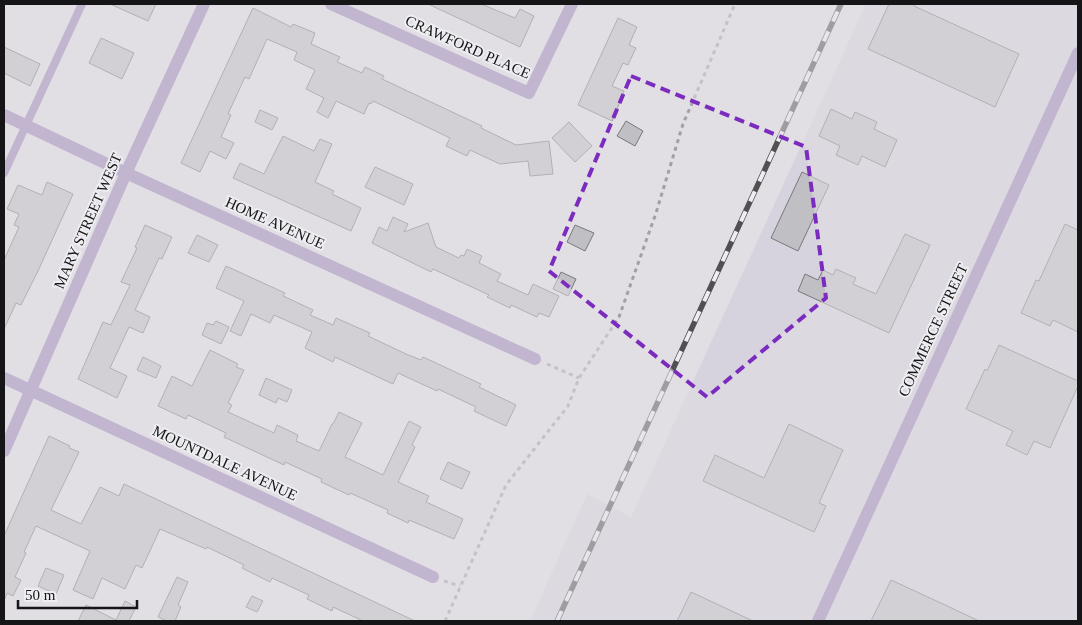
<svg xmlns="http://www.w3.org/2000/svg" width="1082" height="625" viewBox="0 0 1082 625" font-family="Georgia,serif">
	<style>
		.built { fill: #d7d3de }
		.building { fill: #c0bfc3; stroke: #79787c }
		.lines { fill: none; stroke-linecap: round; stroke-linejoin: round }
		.path { stroke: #a2a0a4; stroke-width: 3; stroke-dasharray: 4 4; stroke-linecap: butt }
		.lane { stroke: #9984b7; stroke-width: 8 }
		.street { stroke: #9984b7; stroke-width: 12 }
		.rail-casing { stroke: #504f52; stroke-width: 5.5 }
		.rail { stroke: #eeedf1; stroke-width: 4; stroke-dasharray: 11; stroke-linecap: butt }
		.marked { fill: none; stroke: #7b2cbf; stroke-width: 4; stroke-dasharray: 10 6; stroke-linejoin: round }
		.labels { text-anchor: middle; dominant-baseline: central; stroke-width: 4; stroke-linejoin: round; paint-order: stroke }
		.street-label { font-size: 15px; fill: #151416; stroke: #eeedf1 }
	</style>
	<rect width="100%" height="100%" fill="#e1dfe4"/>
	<!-- built -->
	<polygon class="built" points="866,4 1078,4 1078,621 530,621 587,494 631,517"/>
	<!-- building -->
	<g class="building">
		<polygon points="110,4 156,4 148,21"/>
		<polygon points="428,4 481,4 515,18 520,9 534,16 520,47"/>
		<polygon points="889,4 914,4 914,6 1019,54 995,107 868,49"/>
		<polygon points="253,8 291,27 293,24 315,33 311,44 340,57 337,62 362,73 365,67 384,76 382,79 482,126 481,128 516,145 549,141 553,174 530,176 528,161 500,164 470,150 467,156 446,146 450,138 373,101 371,104 369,103 364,114 336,101 328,118 317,112 324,98 306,89 315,70 294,60 297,52 267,39 249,79 245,77 228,114 231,115 221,137 234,143 226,159 210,151 200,172 181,163"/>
		<polygon points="618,18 637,27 629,45 636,48 628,65 623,63 612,86 624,91 612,121 578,105"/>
		<polygon points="101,38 134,53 122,79 89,63"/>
		<polygon points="4,47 40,64 30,86 4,73"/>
		<polygon points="831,109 852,119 855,112 877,122 874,129 897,140 885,167 862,156 858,165 836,155 840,146 819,136"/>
		<polygon points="260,110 278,118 272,130 255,122"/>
		<polygon points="626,121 643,131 635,146 617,136"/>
		<polygon points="569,122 592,146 575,162 552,138"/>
		<polygon points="283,136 314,151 320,139 332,144 315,182 334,191 332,194 361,208 351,231 233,178 240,163 264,174"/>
		<polygon points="375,167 413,184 404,205 365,187"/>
		<polygon points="802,172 829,185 798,251 771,238"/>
		<polygon points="47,182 73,194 38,271 21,305 16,303 4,329 4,260 19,227 14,225 19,214 7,209 18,185 42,195"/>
		<polygon points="393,217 408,224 404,232 428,223 436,247 459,258 461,255 464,256 467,249 482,256 479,263 501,274 497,281 528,295 533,284 559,296 549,317 539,313 537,317 511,305 510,308 487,297 489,295 433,269 431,272 372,243 379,227 387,231"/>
		<polygon points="1065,224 1078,230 1078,332 1053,320 1050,326 1021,313 1036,280 1039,281"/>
		<polygon points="145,225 172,237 162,259 159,258 135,310 150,317 143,333 129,327 110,368 127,376 117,398 78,379 103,322 111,325 130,285 121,282 137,248 135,247"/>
		<polygon points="575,225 594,233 585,251 567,242"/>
		<polygon points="905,234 930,245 889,333 798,291 805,274 818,280 823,270 833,275 836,269 856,278 853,284 876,294"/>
		<polygon points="197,235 218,245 209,262 188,253"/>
		<polygon points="226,266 285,293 283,296 313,310 310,315 333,325 336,318 370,333 368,336 406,354 421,360 423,357 481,384 479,387 516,405 506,426 474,411 476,407 438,389 437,391 398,373 393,384 335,357 333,362 305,348 312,332 274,315 270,323 251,314 241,336 230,331 244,301 216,288"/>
		<polygon points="561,272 576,279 568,296 553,289"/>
		<polygon points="216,321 229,327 221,344 202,335 207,323 213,325"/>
		<polygon points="999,345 1078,381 1078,386 1050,448 1034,441 1027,455 1006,445 1013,431 966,409 985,369 987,371"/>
		<polygon points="210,350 238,364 236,367 244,370 228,403 232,405 228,412 274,433 277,425 298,435 296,441 319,451 332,424 333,424 339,412 362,423 345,457 383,475 409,421 421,427 412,445 415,447 398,482 429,496 426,502 463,519 454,539 409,520 408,523 387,513 388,510 350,493 349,495 321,482 322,479 285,462 284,465 224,437 226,433 188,415 186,419 158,406 172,376 192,386"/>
		<polygon points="143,357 161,366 156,378 137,370"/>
		<polygon points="266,378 292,390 287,402 278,398 276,403 259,395"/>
		<polygon points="789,424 843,450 819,503 826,506 814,532 703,481 715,455 764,478"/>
		<polygon points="49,436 70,446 69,448 79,452 51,510 81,524 100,487 119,496 124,484 415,621 363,621 333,607 332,611 307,599 309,595 272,578 270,582 242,568 244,565 207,547 206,549 160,529 142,568 136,565 125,589 102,578 93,599 73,590 90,551 36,526 24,552 26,553 15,577 21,580 13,596 7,593 4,601 4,536"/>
		<polygon points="448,462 470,472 462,489 440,479"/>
		<polygon points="46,568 64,575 56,594 38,586"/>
		<polygon points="177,577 188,582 178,605 181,607 175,621 167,621 158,617"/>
		<polygon points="891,580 943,604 979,621 871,621"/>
		<polygon points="691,592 753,621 677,621"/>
		<polygon points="252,596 263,601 257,612 246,607"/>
		<polygon points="125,601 136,607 129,621 78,621 86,605 116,620"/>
	</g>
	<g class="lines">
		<!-- path -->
		<g class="path">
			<polyline points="547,364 579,378"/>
			<polyline points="444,581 460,586"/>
			<polyline points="445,621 506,485 568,406 579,378 619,317 656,213 683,124 735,4"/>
		</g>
		<!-- lane -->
		<polyline class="lane" points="4,173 82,4"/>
		<!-- street -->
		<g class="street">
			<polyline points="331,4 529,93 572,4"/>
			<polyline points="4,115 126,173 535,359"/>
			<polyline points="4,378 433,577"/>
			<polyline points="4,451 126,173 204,4"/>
			<polyline points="818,621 1078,53"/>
		</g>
		<defs>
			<polyline id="rail" points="557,621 841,4"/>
		</defs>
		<!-- rail casing -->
		<use href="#rail" class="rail-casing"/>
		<!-- rail -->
		<use href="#rail" class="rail"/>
	</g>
	<!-- marked area -->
	<path d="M0 0H1082V625H0ZM631 76 806 147 826 298 707 397 549 271Z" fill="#e1dfe4" fill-opacity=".55" fill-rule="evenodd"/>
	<path class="marked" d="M631 76 806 147 826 298 707 397 549 271Z"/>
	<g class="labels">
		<!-- street labels -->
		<g class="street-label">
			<text transform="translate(468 47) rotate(24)">CRAWFORD PLACE</text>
			<text transform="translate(88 221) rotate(-66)">MARY STREET WEST</text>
			<text transform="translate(275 223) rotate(24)">HOME AVENUE</text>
			<text transform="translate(933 330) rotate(-65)">COMMERCE STREET</text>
			<text transform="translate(225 463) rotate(25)">MOUNTDALE AVENUE</text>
		</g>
	</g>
	<!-- border -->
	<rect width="1082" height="625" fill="none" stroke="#151416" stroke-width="10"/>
	<!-- scale -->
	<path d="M18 600v8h119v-8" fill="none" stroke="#151416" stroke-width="2.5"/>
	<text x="25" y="600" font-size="15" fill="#151416" stroke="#eeedf1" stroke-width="4" paint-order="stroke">50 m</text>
</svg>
